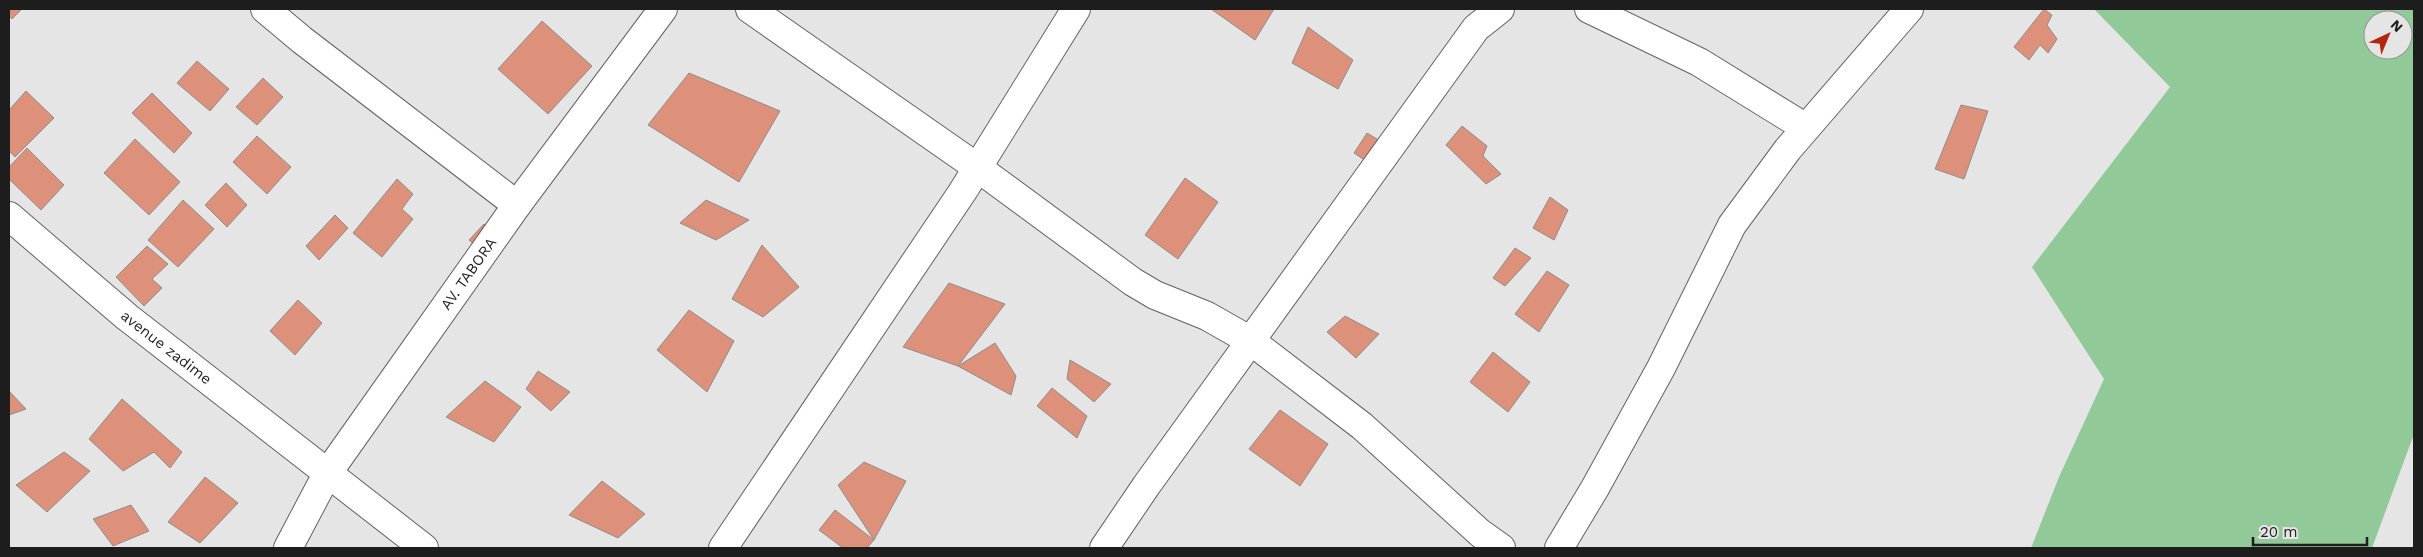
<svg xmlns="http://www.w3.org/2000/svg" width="2423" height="557" viewBox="0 0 2423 557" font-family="'Work Sans',sans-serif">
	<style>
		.green { fill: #91c999; fill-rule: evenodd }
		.building { fill: #de917a; stroke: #8e8d8c }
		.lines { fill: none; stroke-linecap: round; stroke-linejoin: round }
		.minor-casing { stroke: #626263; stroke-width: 30 }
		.minor { stroke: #fff; stroke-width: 28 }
		.labels { text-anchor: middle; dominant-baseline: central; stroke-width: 4; stroke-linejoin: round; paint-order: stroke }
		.street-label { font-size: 15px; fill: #1d1d1d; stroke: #e5e5e6 }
	</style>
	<rect width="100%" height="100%" fill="#e5e5e6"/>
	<!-- green -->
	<path class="green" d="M2094 9H2414V434L2372 548H2031L2059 477 2104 379 2032 267 2170 87ZM2373 20H2403V50H2373Z"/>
	<!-- building -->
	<g class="building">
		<polygon points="9,9 22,9 12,19 9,16"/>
		<polygon points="1211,9 1274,9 1255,40"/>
		<polygon points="2044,9 2052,15 2047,25 2057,39 2048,53 2040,45 2029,60 2014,47"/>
		<polygon points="542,21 592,66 548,114 498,69"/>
		<polygon points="1308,27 1353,60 1338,89 1292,63"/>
		<polygon points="197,61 229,89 210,111 177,83"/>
		<polygon points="689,73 780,111 739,182 648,125"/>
		<polygon points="263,78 283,97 257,125 236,107"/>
		<polygon points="26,91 54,118 15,157 9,151 9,110"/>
		<polygon points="152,93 192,133 174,153 132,113"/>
		<polygon points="1961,105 1988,111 1964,179 1935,169"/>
		<polygon points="1462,126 1487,146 1483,156 1501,174 1486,184 1446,145"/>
		<polygon points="1367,133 1382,142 1369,163 1354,153"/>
		<polygon points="257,136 291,167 267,194 233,162"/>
		<polygon points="135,139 180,182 149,215 104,173"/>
		<polygon points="27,148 64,185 41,210 9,179 9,167"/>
		<polygon points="1185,178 1218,202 1178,259 1145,235"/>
		<polygon points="397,179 413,194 402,209 413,219 382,257 353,233"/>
		<polygon points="226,183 247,205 227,227 205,205"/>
		<polygon points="1550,197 1568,210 1554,240 1533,228"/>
		<polygon points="183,200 214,229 178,267 148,240"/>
		<polygon points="706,200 749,220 716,240 680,223"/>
		<polygon points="335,215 348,228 319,260 306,246"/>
		<polygon points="484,224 494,233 481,250 469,240"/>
		<polygon points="762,245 799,287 763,317 732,299"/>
		<polygon points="147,246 168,264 152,279 162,288 144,306 116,277"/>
		<polygon points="1515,248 1531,258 1505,286 1493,278"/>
		<polygon points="1547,271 1569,285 1539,332 1515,314"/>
		<polygon points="949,283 1005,304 958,366 903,347"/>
		<polygon points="298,300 322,323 295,355 270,331"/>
		<polygon points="689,310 734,341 707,392 657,350"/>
		<polygon points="1345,316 1379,334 1356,358 1327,332"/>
		<polygon points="995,343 1016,376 1011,395 958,366"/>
		<polygon points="1493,352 1530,382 1508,412 1470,382"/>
		<polygon points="1070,360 1111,384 1094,402 1067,379"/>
		<polygon points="538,371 570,392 551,411 526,389"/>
		<polygon points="485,381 521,407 494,442 446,417"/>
		<polygon points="1052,388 1087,416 1077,438 1037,406"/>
		<polygon points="9,391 26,409 9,415"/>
		<polygon points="122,399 182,452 170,468 154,452 123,471 89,439"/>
		<polygon points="1280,410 1328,444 1300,486 1249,449"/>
		<polygon points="64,452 90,471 47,512 16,485"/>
		<polygon points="864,462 906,481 874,540 838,485"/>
		<polygon points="205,477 238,503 200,543 168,522"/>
		<polygon points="602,481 645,514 618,538 569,515"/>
		<polygon points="131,505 149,531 113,546 93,519"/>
		<polygon points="835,510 874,540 867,548 843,548 819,530"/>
	</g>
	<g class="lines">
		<defs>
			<g id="minor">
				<polyline points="265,9 302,40 517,205"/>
				<polyline points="750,9 978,168 1133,282 1155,295 1207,316 1251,341 1362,426 1480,533 1501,548"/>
				<polyline points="1589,9 1699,62 1806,128"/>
				<path id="s1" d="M9 216 127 317 424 548"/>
				<path id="s2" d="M288 548 327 474 517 205 663 9"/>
				<polyline points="723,548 963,191 1076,9"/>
				<polyline points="1104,548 1146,486 1476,28 1500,9"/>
				<polyline points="1559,548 1595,488 1661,368 1732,225 1788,149 1909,9"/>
			</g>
		</defs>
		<!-- minor casing -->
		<use href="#minor" class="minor-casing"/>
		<!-- minor -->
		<use href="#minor" class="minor"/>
	</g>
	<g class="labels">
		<!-- street labels -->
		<g class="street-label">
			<text stroke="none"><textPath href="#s2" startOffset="329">AV. TABORA</textPath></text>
			<text stroke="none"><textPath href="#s1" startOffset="205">avenue zadime</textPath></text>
		</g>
	</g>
	<!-- border -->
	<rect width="2423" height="557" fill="none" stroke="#1d1d1d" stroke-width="20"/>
	<!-- north arrow -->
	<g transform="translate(2388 35) rotate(44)"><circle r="24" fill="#e5e5e6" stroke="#959596"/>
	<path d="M0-4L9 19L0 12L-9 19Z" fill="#b3270d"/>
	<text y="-8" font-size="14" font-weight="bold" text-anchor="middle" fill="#1d1d1d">N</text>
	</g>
	<!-- scale -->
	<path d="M2253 537v8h114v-8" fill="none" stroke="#1d1d1d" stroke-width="2.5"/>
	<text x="2260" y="537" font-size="15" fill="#1d1d1d" stroke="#e5e5e6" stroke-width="4" paint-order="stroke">20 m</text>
</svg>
